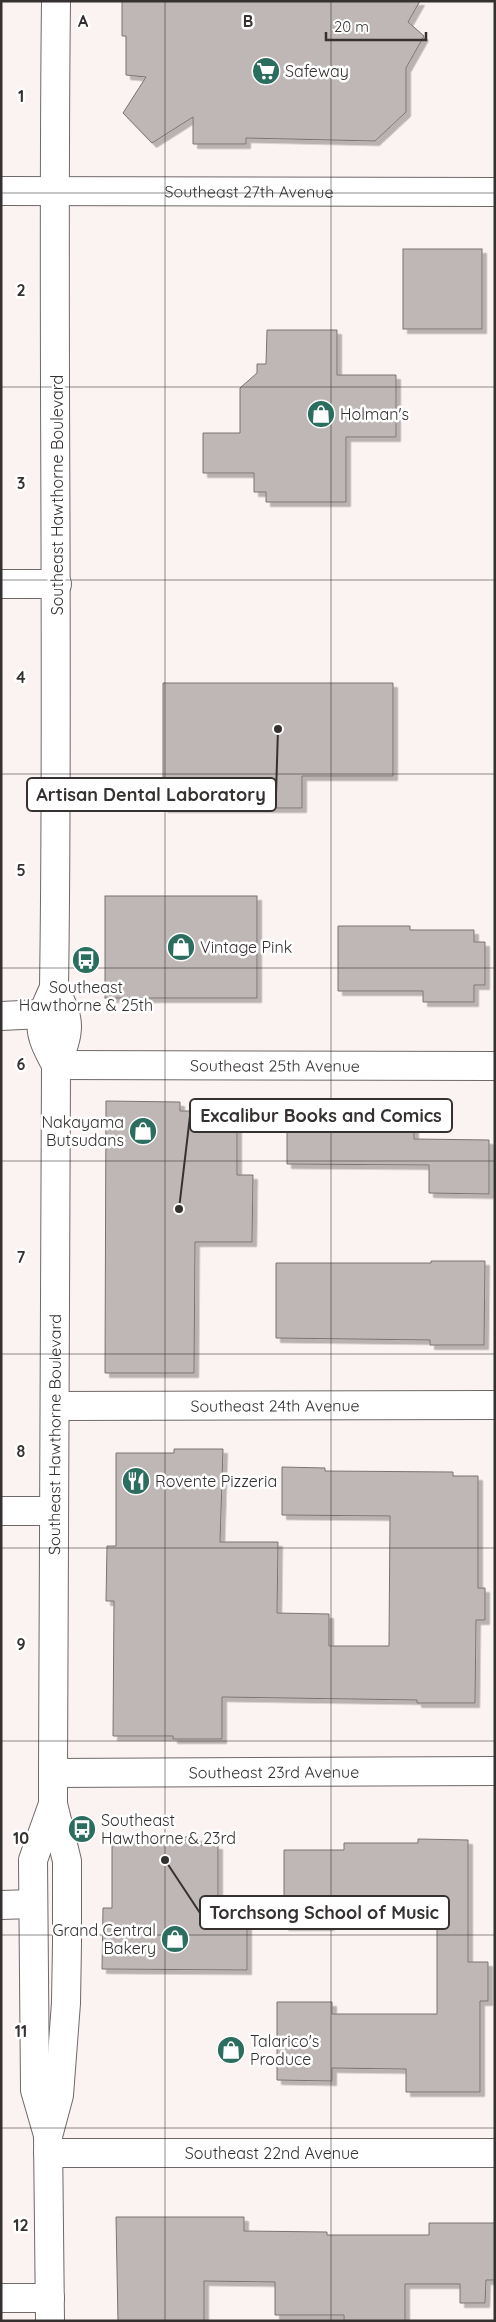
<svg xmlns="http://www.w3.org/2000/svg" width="496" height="2322" viewBox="0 0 496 2322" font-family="Quicksand,sans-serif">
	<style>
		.building { fill: #bfb7b6; stroke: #7a7372; filter: url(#shadow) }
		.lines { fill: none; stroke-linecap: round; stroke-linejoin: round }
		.minor-casing { stroke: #6f6968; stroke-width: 30 }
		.secondary-casing { stroke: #6f6968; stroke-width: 30 }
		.minor { stroke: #fff; stroke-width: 28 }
		.secondary { stroke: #fff; stroke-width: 28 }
		.grid { fill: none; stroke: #343130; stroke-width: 1; stroke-opacity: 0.55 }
		.labels { text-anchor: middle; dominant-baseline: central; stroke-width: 5; stroke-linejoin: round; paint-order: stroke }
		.poi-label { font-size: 16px; fill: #343130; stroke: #fff; text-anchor: start }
		.street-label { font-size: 16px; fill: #343130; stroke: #fff }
		.grid-label { font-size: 16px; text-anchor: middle; font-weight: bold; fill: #343130; stroke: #fff; stroke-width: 5; stroke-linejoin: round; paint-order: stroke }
		.leader { fill: none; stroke: #343130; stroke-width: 2 }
		.callout-dot { fill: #343130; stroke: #fff; stroke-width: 2 }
		.callout { fill: #fff; stroke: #343130; stroke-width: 2 }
		.callout-label { font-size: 18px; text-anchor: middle; font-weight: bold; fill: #343130 }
	</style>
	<defs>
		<filter id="shadow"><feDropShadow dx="4.5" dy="4.5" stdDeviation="0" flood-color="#0004"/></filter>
	</defs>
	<rect width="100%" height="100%" fill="#fbf3f2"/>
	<!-- building -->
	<g class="building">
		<polygon points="122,1 420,1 408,22 424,36 406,68 406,112 375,141 246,138 246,144 193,144 193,117 152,143 123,113 146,77 126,75 126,36 122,36"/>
		<rect x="403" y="249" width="79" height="80"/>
		<polygon points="267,330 337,330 337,375 396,375 396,437 346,437 346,502 266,502 266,492 254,492 254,473 203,473 203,433 240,433 240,388 257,373 257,364 266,364"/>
		<polygon points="163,683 393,683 393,776 302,776 302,808 163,808"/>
		<rect x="105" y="896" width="152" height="102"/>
		<polygon points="338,926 410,926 410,930 474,930 474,942 485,942 485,985 474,985 474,1002 423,1002 423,991 338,991"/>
		<polygon points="106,1101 180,1102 180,1111 237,1111 237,1175 253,1175 252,1242 195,1242 194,1373 105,1373"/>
		<polygon points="287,1116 414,1116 414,1139 489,1140 489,1194 429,1193 429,1165 287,1164"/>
		<polygon points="431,1261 485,1261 484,1345 430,1345 430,1340 276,1338 276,1263 431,1263"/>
		<polygon points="174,1449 223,1449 220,1542 278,1542 277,1613 329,1614 329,1646 389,1646 390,1516 282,1515 282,1467 325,1468 325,1471 453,1472 453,1476 478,1476 478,1588 485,1588 485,1620 476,1620 475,1703 417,1703 417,1700 222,1697 222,1739 173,1739 173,1736 113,1736 114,1601 106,1601 107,1546 116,1546 116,1453 174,1453"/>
		<polygon points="112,1837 199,1837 199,1845 218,1845 218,1908 247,1908 247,1970 102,1969 103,1908 112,1908"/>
		<polygon points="418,1839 468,1840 468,1962 488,1962 488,2001 480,2001 480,2092 406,2092 406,2069 332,2068 332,2081 277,2080 277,2002 332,2002 332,2014 437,2014 437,1918 330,1918 330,1926 284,1926 284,1850 344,1850 344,1843 418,1843"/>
		<polygon points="116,2217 244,2217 244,2231 327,2232 327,2235 429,2235 429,2223 495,2223 495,2280 486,2280 485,2303 460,2303 460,2284 405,2284 405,2321 344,2321 344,2315 275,2315 275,2282 204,2281 204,2321 118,2321"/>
	</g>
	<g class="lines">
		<defs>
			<g id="minor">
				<path id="s1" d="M1 191 495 192"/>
				<polyline points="1,584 57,584"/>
				<polyline points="1,1016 42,1014"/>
				<path id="s2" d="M56 1065 495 1066"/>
				<path id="s3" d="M55 1406 495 1405"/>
				<polyline points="1,1511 54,1511"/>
				<path id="s4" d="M53 1773 495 1771"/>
				<polyline points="1,1905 32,1904"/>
				<path id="s5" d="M48 2153H495"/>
				<polyline points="1,2298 50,2298"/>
			</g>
			<g id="secondary">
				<path d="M56 1065C37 1030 37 1024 54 988 59 659 52 330 56 1"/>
				<polyline points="48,2135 35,2090 33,1860 53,1804"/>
				<path id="s6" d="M50 2321 48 2136 59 2095 66 2003 67 1943V1861L53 1804V1773L56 1065C70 1031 72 1022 54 988"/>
			</g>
		</defs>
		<!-- minor casing -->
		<use href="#minor" class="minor-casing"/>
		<!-- secondary casing -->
		<use href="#secondary" class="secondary-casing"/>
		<!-- minor -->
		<use href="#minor" class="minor"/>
		<!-- secondary -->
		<use href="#secondary" class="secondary"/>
	</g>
	<!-- grid -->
	<path class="grid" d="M165 1V2321M331 1V2321M1 193H495M1 387H495M1 580H495M1 774H495M1 968H495M1 1161H495M1 1354H495M1 1548H495M1 1741H495M1 1935H495M1 2128H495"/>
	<!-- icons -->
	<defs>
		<symbol id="supermarket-disc" viewBox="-11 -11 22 22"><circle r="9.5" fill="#2b6d5e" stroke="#fff"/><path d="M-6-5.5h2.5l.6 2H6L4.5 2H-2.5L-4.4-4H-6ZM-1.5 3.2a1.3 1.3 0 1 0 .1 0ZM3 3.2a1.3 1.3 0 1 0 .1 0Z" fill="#fff"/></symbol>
		<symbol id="shop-disc" viewBox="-11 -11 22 22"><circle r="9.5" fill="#2b6d5e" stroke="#fff"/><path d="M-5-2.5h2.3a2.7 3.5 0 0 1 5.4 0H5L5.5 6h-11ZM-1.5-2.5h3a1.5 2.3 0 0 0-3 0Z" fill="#fff"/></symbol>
		<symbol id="bus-disc" viewBox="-11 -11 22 22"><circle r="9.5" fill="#2b6d5e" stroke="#fff"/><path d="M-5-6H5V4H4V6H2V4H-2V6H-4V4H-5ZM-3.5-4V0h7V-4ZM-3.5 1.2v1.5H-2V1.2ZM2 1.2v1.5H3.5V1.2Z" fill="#fff"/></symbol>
		<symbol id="restaurant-disc" viewBox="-11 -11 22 22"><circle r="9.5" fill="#2b6d5e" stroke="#fff"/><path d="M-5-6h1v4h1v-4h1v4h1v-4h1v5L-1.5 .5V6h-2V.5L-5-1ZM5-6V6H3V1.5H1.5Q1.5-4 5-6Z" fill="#fff"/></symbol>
	</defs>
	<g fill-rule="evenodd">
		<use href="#supermarket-disc" x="250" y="55" width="32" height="32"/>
		<use href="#shop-disc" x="305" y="398" width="32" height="32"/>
		<use href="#shop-disc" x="165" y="931" width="32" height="32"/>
		<use href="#bus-disc" x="70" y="944" width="32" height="32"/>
		<use href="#shop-disc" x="127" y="1115" width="32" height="32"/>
		<use href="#restaurant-disc" x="120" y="1465" width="32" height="32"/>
		<use href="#bus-disc" x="66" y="1813" width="32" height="32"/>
		<use href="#shop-disc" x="159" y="1923" width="32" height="32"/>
		<use href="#shop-disc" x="215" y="2034" width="32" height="32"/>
	</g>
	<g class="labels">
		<!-- poi labels -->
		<g class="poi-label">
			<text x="285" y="71">Safeway</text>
			<text x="340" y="414">Holman's</text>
			<text x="200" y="947">Vintage Pink</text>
			<text x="86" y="987" text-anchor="middle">Southeast<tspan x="86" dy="18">Hawthorne &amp; 25th</tspan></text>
			<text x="124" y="1122" text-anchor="end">Nakayama<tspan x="124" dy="18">Butsudans</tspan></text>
			<text x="155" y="1481">Rovente Pizzeria</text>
			<text x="101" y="1820">Southeast<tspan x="101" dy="18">Hawthorne &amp; 23rd</tspan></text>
			<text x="156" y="1930" text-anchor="end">Grand Central<tspan x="156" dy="18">Bakery</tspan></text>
			<text x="250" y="2041">Talarico's<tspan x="250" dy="18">Produce</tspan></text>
		</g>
		<!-- street labels -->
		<g class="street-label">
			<text stroke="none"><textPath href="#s1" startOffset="248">Southeast 27th Avenue</textPath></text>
			<text transform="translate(57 495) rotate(-90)">Southeast Hawthorne Boulevard</text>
			<text stroke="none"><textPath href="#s2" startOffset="219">Southeast 25th Avenue</textPath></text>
			<text stroke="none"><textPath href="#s3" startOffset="220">Southeast 24th Avenue</textPath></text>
			<text stroke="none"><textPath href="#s6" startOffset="890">Southeast Hawthorne Boulevard</textPath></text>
			<text stroke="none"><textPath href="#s4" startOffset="221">Southeast 23rd Avenue</textPath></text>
			<text stroke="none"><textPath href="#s5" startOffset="224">Southeast 22nd Avenue</textPath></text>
		</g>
	</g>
	<g class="grid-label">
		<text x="83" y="27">A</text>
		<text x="248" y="27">B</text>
		<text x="21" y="102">1</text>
		<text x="21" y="296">2</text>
		<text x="21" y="489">3</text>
		<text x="21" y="683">4</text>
		<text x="21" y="876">5</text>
		<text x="21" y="1070">6</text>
		<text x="21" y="1263">7</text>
		<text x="21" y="1457">8</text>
		<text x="21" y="1650">9</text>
		<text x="21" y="1844">10</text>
		<text x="21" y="2037">11</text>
		<text x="21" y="2231">12</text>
	</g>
	<!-- callouts -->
	<path class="leader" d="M278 729L276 795M179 1209L190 1116M165 1860L200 1913"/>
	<g class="callout-dot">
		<circle cx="278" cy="729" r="5"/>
		<circle cx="179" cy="1209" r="5"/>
		<circle cx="165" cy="1860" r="5"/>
	</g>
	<g class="callout">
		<rect x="27" y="778" width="249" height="33" rx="5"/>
		<rect x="190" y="1099" width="262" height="33" rx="5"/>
		<rect x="200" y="1896" width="249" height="33" rx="5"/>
	</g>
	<g class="callout-label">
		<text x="151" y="801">Artisan Dental Laboratory</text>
		<text x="321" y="1122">Excalibur Books and Comics</text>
		<text x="324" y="1919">Torchsong School of Music</text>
	</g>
	<!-- border -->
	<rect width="496" height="2322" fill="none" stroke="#343130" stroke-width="5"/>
	<!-- scale -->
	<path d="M326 32v8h100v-8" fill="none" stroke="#343130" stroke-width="2.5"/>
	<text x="334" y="32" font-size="15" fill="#343130" stroke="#ffffff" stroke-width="4" paint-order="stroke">20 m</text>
</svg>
